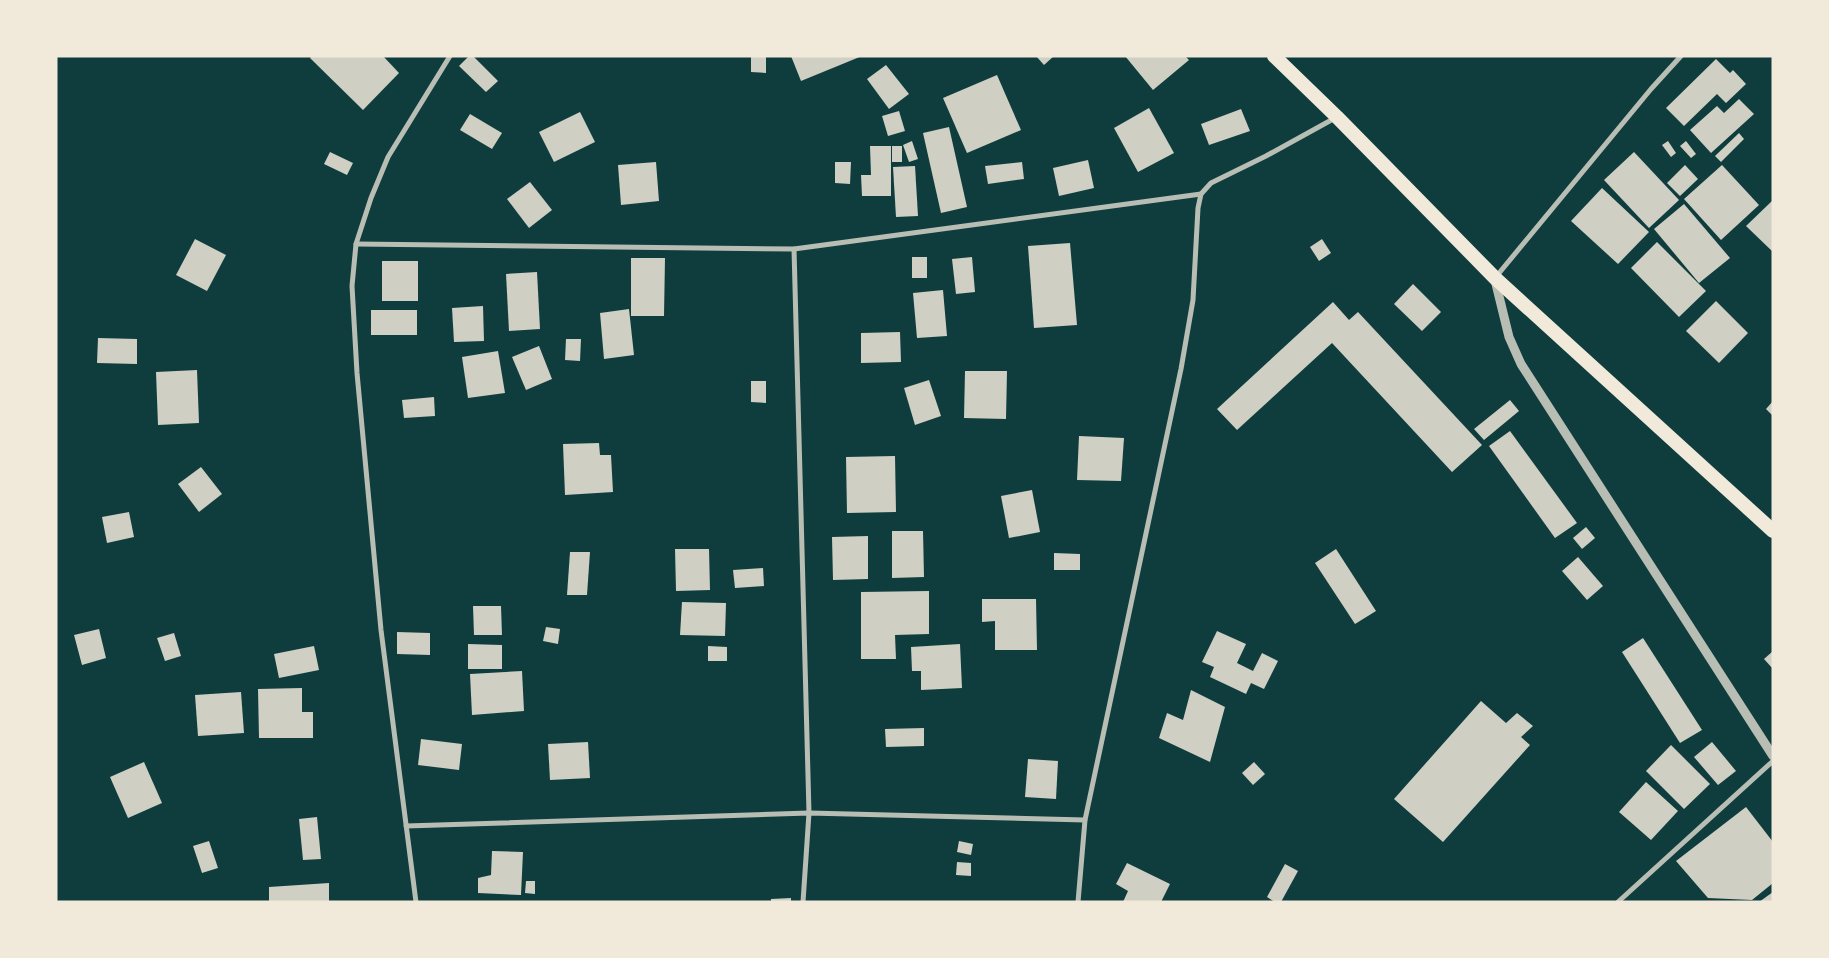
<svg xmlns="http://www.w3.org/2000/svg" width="1829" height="958" viewBox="0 0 1829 958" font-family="Rubik,sans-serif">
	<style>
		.building { fill: #cfcfc3 }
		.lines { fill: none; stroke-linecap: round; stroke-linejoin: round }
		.minor { stroke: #b8beb3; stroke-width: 5 }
		.tertiary { stroke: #b8beb3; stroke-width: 9 }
		.trunk { stroke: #f1e9da; stroke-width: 14 }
	</style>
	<rect width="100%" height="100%" fill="#0f3d3e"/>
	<!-- building -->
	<g class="building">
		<polygon points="312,56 383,56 399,73 363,110 310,58"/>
		<polygon points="469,56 473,56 498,81 486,92 459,66"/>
		<polygon points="751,56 766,56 766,73 751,72"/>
		<polygon points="791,56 862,56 801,81"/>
		<polygon points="1036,56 1054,56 1044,65"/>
		<polygon points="1125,56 1185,56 1189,60 1153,90"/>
		<polygon points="1716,59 1730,73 1733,70 1746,84 1726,103 1717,94 1684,126 1666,108"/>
		<polygon points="886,65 909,94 889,109 867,79"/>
		<polygon points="997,75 1021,130 967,153 943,98"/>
		<polygon points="1739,99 1754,114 1711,153 1690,130 1717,106 1724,113"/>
		<polygon points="1149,108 1174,153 1138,172 1114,128"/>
		<polygon points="1241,109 1250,131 1209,145 1201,124"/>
		<polygon points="899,111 905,131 888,136 882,116"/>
		<polygon points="580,112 595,142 554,162 539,132"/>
		<polygon points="470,114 502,133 492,149 460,130"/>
		<polygon points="949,127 967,207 941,213 923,133"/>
		<polygon points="1739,133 1744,139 1721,162 1715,156"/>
		<polygon points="912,141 918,159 909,162 903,145"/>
		<polygon points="1668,141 1676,153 1671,157 1662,145"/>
		<polygon points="1686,141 1696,154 1691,158 1680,146"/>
		<polygon points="870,146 891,146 891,196 862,196 861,175 871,175"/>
		<rect x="892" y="146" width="10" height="16"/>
		<polygon points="330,152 353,163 347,175 324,164"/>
		<polygon points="1634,152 1679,200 1649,228 1604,180"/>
		<polygon points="1088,160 1094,188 1059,196 1053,168"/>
		<polygon points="656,162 659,201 621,205 618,165"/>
		<polygon points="835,162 851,162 850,184 835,183"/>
		<polygon points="1022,162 1024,179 988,184 985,166"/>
		<polygon points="1685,165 1698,179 1680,196 1667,183"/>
		<polygon points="1722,165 1759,205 1721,240 1684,199"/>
		<polygon points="915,166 918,216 896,217 893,167"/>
		<polygon points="530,182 552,210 529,228 507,199"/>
		<polygon points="1602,188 1649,232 1618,264 1571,221"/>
		<polygon points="1773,200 1773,252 1746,226"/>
		<polygon points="1684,204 1730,258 1699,283 1654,229"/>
		<polygon points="195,239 226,255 207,291 176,275"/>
		<polygon points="1322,239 1331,253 1319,261 1310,247"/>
		<polygon points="1657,242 1706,291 1679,317 1631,268"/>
		<polygon points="1070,243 1077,325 1034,328 1028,246"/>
		<rect x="912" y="257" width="15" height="21"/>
		<polygon points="972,257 975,292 956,294 952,259"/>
		<polygon points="631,258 665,258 664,316 631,316"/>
		<rect x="382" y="261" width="36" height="40"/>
		<polygon points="537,272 540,329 509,331 506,274"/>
		<polygon points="1413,284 1441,312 1422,331 1394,304"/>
		<polygon points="943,290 947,336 917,338 913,293"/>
		<polygon points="1716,301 1748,333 1719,363 1686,331"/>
		<polygon points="1333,302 1349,320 1358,312 1482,445 1452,472 1332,343 1237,430 1217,409"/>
		<polygon points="483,306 484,341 454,342 452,308"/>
		<polygon points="629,309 634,355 604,359 600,313"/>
		<rect x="371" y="310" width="46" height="25"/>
		<polygon points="900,332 901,362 861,363 861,333"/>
		<polygon points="98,338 137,339 137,364 97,363"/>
		<polygon points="566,339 581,339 580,361 565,360"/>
		<polygon points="539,346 552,379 526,390 512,357"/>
		<polygon points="498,351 505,393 468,398 462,357"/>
		<polygon points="197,370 199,423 158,425 156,372"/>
		<polygon points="965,371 1007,371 1006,419 964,418"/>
		<polygon points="929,380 941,416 915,425 904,388"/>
		<polygon points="751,381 766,381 766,403 751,402"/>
		<polygon points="434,397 435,416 404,418 402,400"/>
		<polygon points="1510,400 1519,411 1484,440 1474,429"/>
		<polygon points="1773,401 1773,416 1766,409"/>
		<polygon points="1510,431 1577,523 1555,538 1489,446"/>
		<polygon points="1079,436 1124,438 1121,481 1077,480"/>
		<polygon points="599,443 600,455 611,455 613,492 565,495 563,444"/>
		<polygon points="895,456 896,512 847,513 846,457"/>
		<polygon points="201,467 222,494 199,512 178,484"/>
		<polygon points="1032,490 1040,532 1009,538 1001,496"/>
		<polygon points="129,512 134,537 107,543 102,517"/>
		<polygon points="1586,527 1595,538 1582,549 1573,538"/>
		<polygon points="892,531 923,531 924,577 892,578"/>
		<polygon points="868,536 868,579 833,580 832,537"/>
		<polygon points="675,549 709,549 710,590 676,591"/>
		<polygon points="1336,549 1376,611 1355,624 1315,563"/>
		<polygon points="570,552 590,552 587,595 567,595"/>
		<polygon points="1054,553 1080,554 1080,570 1054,570"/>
		<polygon points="1578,557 1603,586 1587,600 1562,571"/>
		<polygon points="763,568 764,586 735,588 733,570"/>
		<polygon points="929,591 929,634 895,635 896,659 861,659 861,592"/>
		<polygon points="982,599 1036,599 1037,650 995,650 995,621 982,622"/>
		<polygon points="682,602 726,603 725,636 680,635"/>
		<polygon points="473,606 501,606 502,635 474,635"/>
		<polygon points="546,627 560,629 558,644 543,641"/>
		<polygon points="99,629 106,658 82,665 74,635"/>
		<polygon points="1217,631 1246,644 1237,663 1253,671 1262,653 1278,661 1264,689 1251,683 1246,694 1210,677 1214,667 1202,662"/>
		<polygon points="397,632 430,633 430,655 397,654"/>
		<polygon points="174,633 181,656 165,661 157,638"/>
		<polygon points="1643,638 1702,730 1680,743 1622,652"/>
		<polygon points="468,644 502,645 502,669 468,669"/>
		<polygon points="960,644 962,688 921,690 921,671 912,671 911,647"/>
		<polygon points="314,646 319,670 279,678 274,654"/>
		<polygon points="708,646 727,647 727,661 708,661"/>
		<polygon points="1773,651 1773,669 1764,659"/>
		<polygon points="522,671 524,711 472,715 470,674"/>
		<polygon points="302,688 302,712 313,712 313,738 259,738 258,689"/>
		<polygon points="1191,690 1225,707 1210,762 1159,738 1167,713 1183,720"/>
		<polygon points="241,692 244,733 198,736 195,695"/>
		<polygon points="1481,701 1506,723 1517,713 1533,726 1521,737 1530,745 1443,842 1394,799"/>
		<polygon points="924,728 924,746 886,747 885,729"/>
		<polygon points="421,739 462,744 459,770 418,765"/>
		<polygon points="588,742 590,778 550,780 548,744"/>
		<polygon points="1712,742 1736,771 1718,785 1694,757"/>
		<polygon points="1671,745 1710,784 1684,809 1646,771"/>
		<polygon points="1028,759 1058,761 1056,799 1025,797"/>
		<polygon points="144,762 162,803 128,818 110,777"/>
		<polygon points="1254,762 1265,774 1253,785 1242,773"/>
		<polygon points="1646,782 1678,811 1651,840 1619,812"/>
		<polygon points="1746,807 1773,842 1773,883 1752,900 1708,898 1676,861"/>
		<polygon points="317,817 321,859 303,860 299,819"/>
		<polygon points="209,841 218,868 202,873 193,846"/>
		<polygon points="959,841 973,844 971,855 957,852"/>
		<polygon points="492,851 523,852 521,895 478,893 478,878 491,875"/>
		<polygon points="957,862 971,863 971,876 956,875"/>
		<polygon points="1127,863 1170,884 1161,902 1123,902 1128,891 1116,884"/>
		<polygon points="1285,864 1298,871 1281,902 1275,902 1267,897"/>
		<polygon points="526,881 535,881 535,894 525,893"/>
		<polygon points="329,883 329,902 269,902 269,887"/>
		<polygon points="1773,892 1773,902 1759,902"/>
		<polygon points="791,898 791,902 771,902 771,899"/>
	</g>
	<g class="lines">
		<!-- minor -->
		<g class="minor">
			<polyline points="356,244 794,249 1201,194"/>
			<polyline points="794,249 809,813 803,902"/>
			<polyline points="1495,278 1651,89 1681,56"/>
			<polyline points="406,826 809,813 1085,820"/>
			<polyline points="416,902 381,630 357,373 352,286 356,244 371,198 388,157 450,56"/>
			<polyline points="1078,902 1085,820 1181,369 1193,300 1198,208 1201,194 1211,183 1266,156 1335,118"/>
			<polyline points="1618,902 1773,761"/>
		</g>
		<!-- tertiary -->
		<polyline class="tertiary" points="1495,280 1509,337 1521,364 1773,756"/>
		<!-- trunk -->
		<polyline class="trunk" points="1274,56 1337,117 1495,278 1773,531"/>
	</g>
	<!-- border -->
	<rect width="1829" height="958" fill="none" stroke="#f1e9da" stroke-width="115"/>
</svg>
